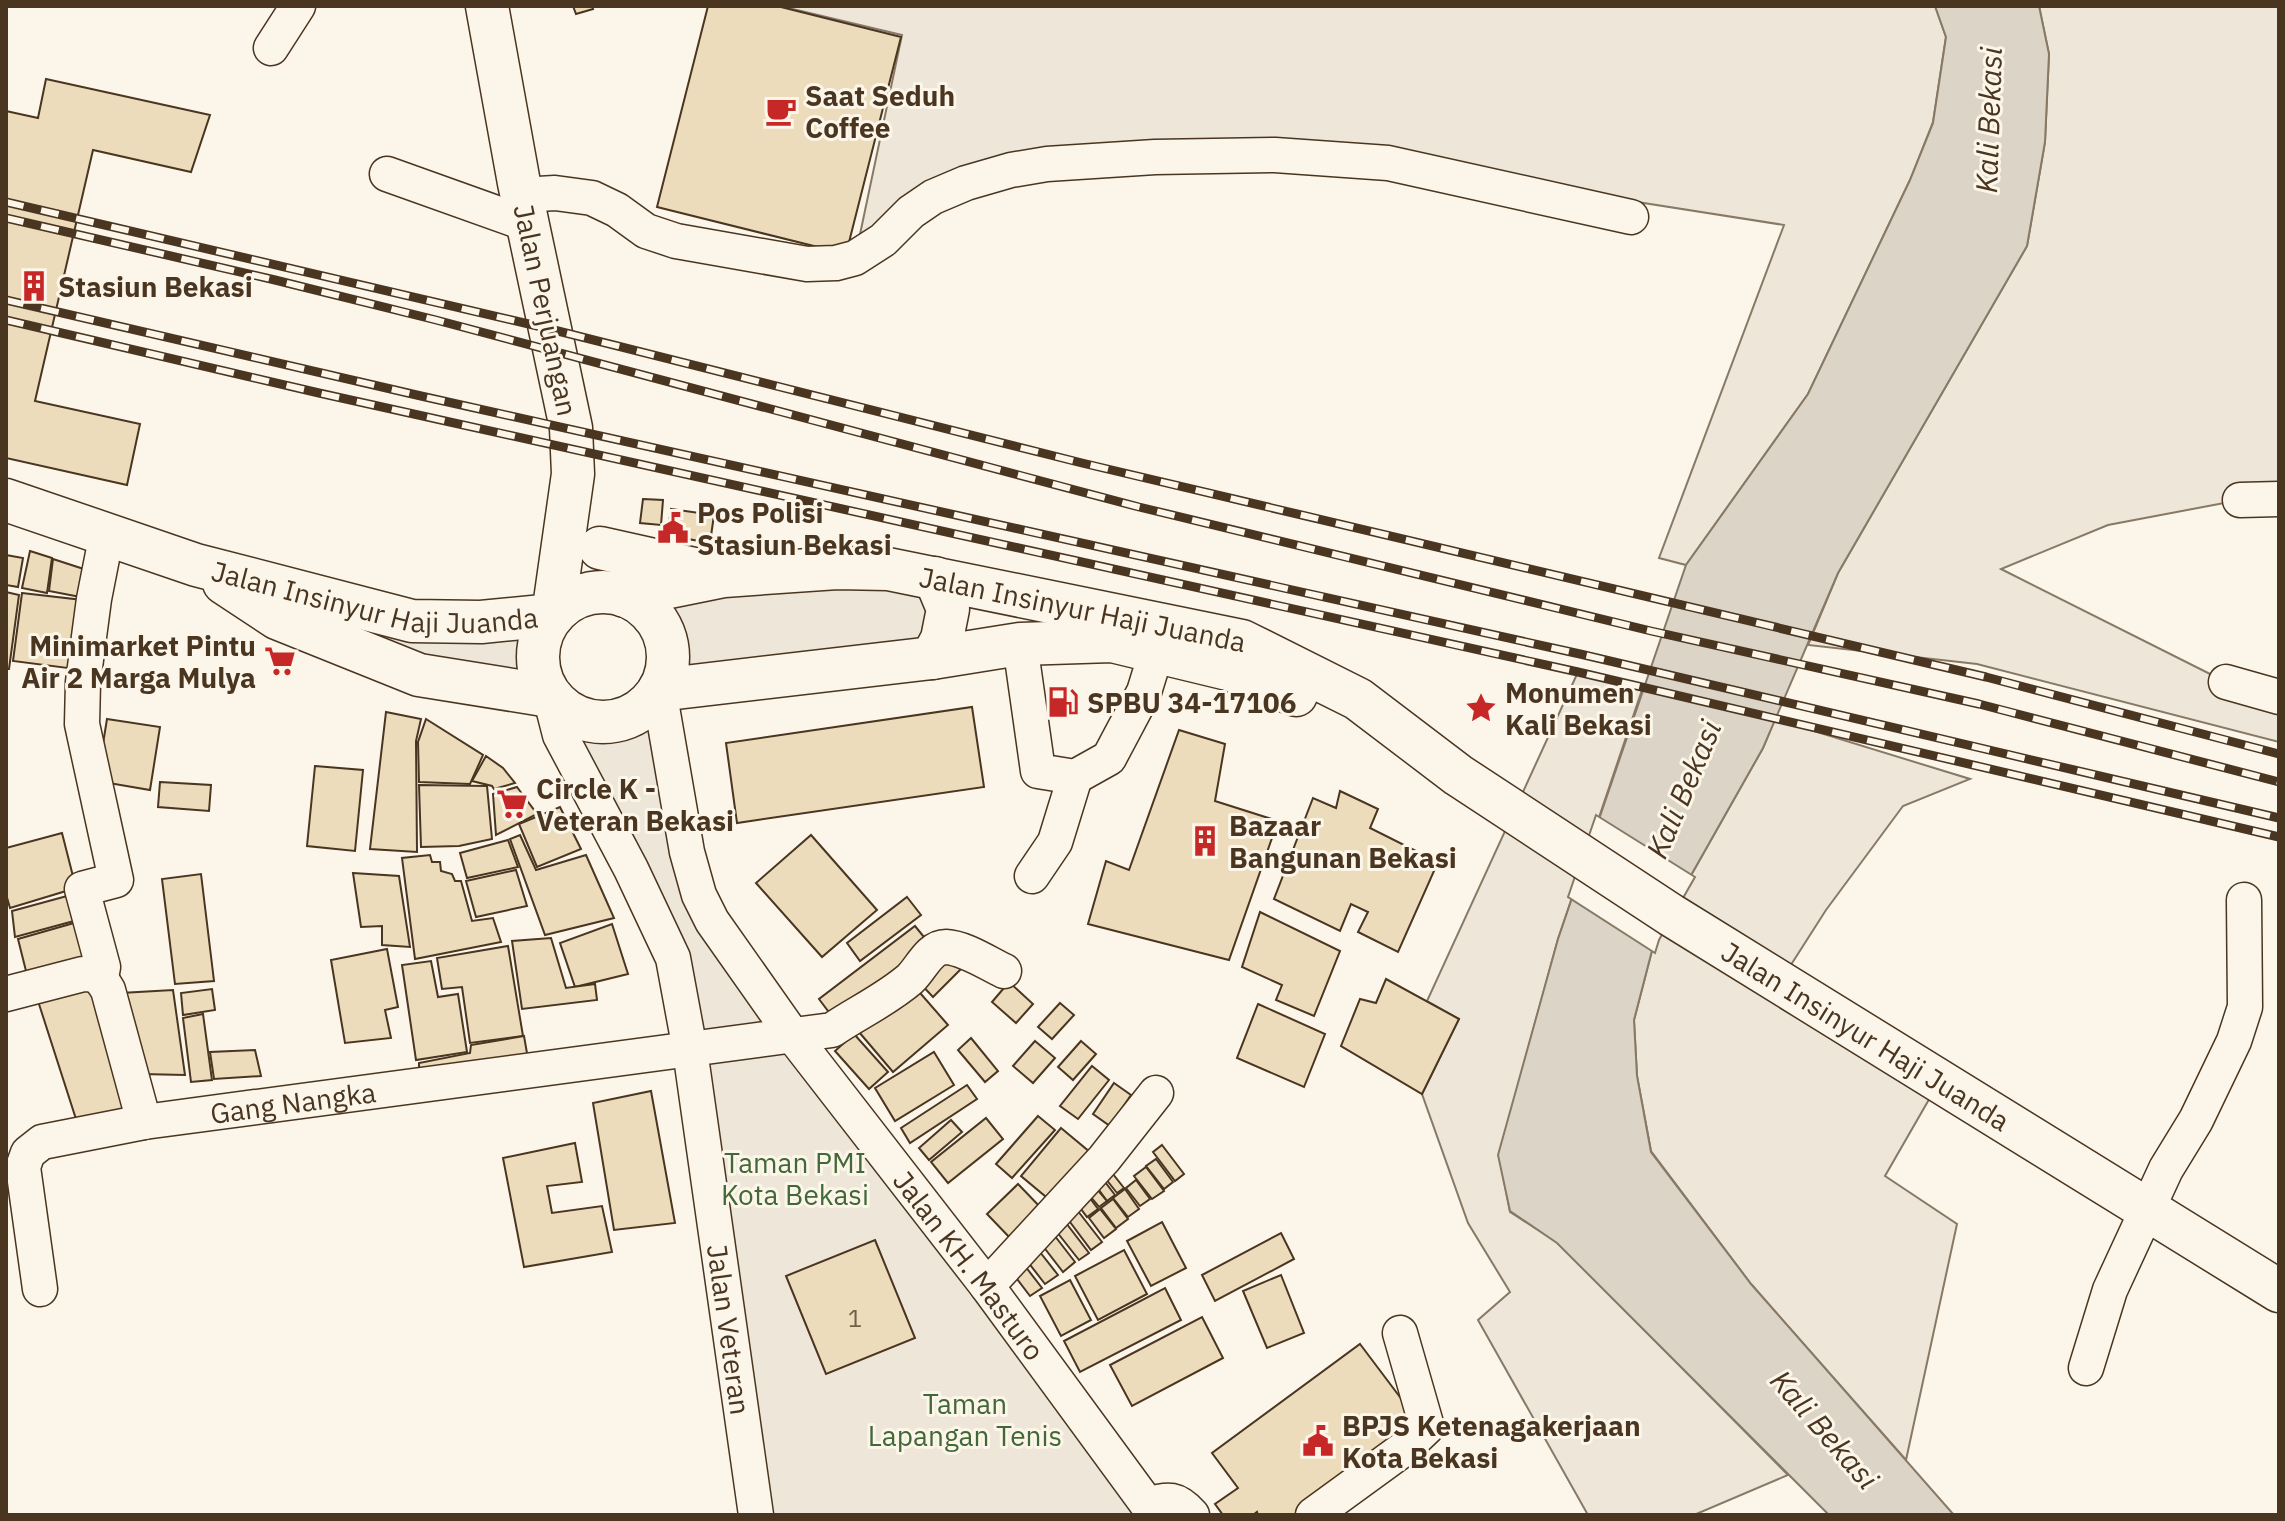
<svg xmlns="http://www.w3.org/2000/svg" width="2285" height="1521" viewBox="0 0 2285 1521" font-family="'IBM Plex Sans',sans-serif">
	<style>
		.green { fill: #ede6d9; stroke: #887966; stroke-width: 2 }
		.water { fill: #dcd4c6; stroke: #887966; stroke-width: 2 }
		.pier { fill: #fbf6e9; stroke: #887966; stroke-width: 2 }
		.building { fill: #ecdcbc; stroke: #4a3520; stroke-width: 2 }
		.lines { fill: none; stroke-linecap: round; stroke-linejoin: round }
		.minor-casing { stroke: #4a3520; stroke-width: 37 }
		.major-casing { stroke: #4a3520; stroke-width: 45 }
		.minor { stroke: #fbf6e9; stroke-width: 34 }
		.major { stroke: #fbf6e9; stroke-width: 42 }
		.rail-casing { stroke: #4a3520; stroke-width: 9 }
		.rail { stroke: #fbf6e9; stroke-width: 6; stroke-dasharray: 18; stroke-linecap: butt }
		.labels { text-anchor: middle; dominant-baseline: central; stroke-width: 6; stroke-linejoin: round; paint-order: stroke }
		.number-label { font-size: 24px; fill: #725f47 }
		.poi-label { font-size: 28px; font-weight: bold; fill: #4a3520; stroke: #fbf6e9; text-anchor: start }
		.street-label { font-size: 28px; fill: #4a3520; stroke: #fbf6e9 }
		.park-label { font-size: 28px; fill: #436837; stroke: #fbf6e9 }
		.water-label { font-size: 30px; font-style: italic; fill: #4a3520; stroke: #fbf6e9 }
	</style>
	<rect width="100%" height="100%" fill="#fbf6e9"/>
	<!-- green -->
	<g class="green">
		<polygon points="780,6 1935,6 1946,37 1933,122 1910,180 1808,394 1686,565 1659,558 1784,225 1388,163 1011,170 855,258 902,35"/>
		<polygon points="2039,6 2279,6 2279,499 2240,500 2108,525 2001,569 2226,682 2279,697 2279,742 1977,664 1808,645 1838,573 2027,246 2045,142 2049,54"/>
		<path d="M935 578 942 639 659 690 699 895 1155 1515H756L673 958 550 697 419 675 311 593 542 633C535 657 536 685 557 702 562 707 569 714 576 717 650 742 702 656 638 603Z"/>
		<polygon points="1578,672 1643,687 1558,939 1499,1155 1510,1212 1557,1242 1788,1475 1694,1515 1588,1515 1478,1320 1510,1292 1468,1223 1422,1094 1459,1019 1427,1001"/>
		<polygon points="1775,719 1970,779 1903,806 1826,910 1780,982 1939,1082 1885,1176 1957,1224 1906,1460 1751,1284 1651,1151 1637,1076 1634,1020 1655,939 1763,748"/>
	</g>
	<!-- water -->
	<polygon class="water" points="1935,6 2039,6 2049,54 2045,142 2027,246 1838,573 1763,748 1655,939 1634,1020 1637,1076 1651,1152 1751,1284 1954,1515 1829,1515 1557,1243 1510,1211 1498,1155 1558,939 1686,565 1808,394 1910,180 1933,123 1946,37"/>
	<!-- pier -->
	<polygon class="pier" points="1596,815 1695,877 1659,940 1655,953 1568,897"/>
	<!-- building -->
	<g class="building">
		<polygon points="573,6 592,6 593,9 576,14"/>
		<polygon points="708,6 777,6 901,37 846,254 657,207"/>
		<polygon points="46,79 210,115 191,172 93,150 35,401 140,424 127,485 6,458 6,111 38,118"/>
		<polygon points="643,499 663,500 661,525 640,523"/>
		<polygon points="671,509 714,515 710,543 688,539 686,550 665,547"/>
		<polygon points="30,551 52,558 47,593 22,588"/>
		<polygon points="6,555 23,558 18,587 6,585"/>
		<polygon points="53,559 96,573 91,599 49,591"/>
		<polygon points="6,592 19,595 9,669 6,669"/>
		<polygon points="22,593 91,601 83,670 13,661"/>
		<polygon points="972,707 984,787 737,823 726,743"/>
		<polygon points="386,712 421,719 416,741 417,852 370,849"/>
		<polygon points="107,719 160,727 150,790 97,781"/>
		<polygon points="426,719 483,755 470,784 419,782 418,742"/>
		<polygon points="1179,730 1225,744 1215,801 1278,821 1229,960 1088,924 1106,861 1129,870"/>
		<polygon points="486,756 503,768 515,783 494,789 492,786 472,781"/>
		<polygon points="315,766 363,770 355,851 307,846"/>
		<polygon points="160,782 211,785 209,811 158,807"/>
		<polygon points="419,785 487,786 492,839 459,846 421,847"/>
		<polygon points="517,787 537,814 496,835 493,794"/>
		<polygon points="1340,791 1378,809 1370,828 1438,862 1398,952 1358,932 1368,912 1351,904 1340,931 1274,899 1313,798 1336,808"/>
		<polygon points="560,807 581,849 537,867 519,824"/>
		<polygon points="62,833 76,888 10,908 6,894 6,848"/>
		<polygon points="520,835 536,870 586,855 614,918 545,935 510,839"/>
		<polygon points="811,835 877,910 822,957 756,883"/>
		<polygon points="508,840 518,867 467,878 460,853"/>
		<polygon points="430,855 432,862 440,862 441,871 452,874 455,881 461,881 472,921 493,918 501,942 415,959 402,858"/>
		<polygon points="516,870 527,906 476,917 466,881"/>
		<polygon points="353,873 399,876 410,947 382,945 382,926 361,927"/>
		<polygon points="201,874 214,981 175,984 162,879"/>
		<polygon points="78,893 85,918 15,937 12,911"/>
		<polygon points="907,897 921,915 860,961 847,943"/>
		<polygon points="1260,912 1340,951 1314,1016 1276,1000 1282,985 1242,967"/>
		<polygon points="81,921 98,968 29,983 18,939"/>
		<polygon points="612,924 628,974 575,987 560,943"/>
		<polygon points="915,926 933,948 837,1023 819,999"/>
		<polygon points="551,938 566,988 595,984 597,1000 522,1009 512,941"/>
		<polygon points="508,946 523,1036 470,1043 462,987 442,989 437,958"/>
		<polygon points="387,949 398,1007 385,1010 391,1038 345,1043 331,960"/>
		<polygon points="948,951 964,966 933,997 918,981"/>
		<polygon points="431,961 438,997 458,994 467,1052 416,1060 402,965"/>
		<polygon points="1386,979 1459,1019 1422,1094 1341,1046 1360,999 1376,1003"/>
		<polygon points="1009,982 1033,1004 1016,1023 992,1002"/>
		<polygon points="98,985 132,1107 76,1119 38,1001"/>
		<polygon points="914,986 948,1025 893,1072 859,1032"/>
		<polygon points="212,989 215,1010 183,1015 181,993"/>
		<polygon points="173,990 185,1075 141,1074 121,993"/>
		<polygon points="1060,1003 1074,1015 1052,1039 1038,1027"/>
		<polygon points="1258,1004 1325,1034 1304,1087 1237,1058"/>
		<polygon points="203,1014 212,1080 191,1082 183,1018"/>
		<polygon points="854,1034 888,1072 869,1089 835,1051"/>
		<polygon points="524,1036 528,1059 419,1076 419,1063 470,1053 471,1045"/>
		<polygon points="971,1038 998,1071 985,1082 958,1050"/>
		<polygon points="1035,1041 1055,1058 1033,1083 1013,1066"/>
		<polygon points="1081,1041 1096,1054 1073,1080 1058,1067"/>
		<polygon points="255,1050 261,1076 214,1079 210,1052"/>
		<polygon points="934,1052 954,1085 895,1121 875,1088"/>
		<polygon points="1092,1066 1109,1080 1078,1119 1060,1106"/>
		<polygon points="1114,1083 1131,1095 1110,1126 1093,1114"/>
		<polygon points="967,1085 977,1099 910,1143 901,1128"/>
		<polygon points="651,1091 675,1223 614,1230 593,1103"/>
		<polygon points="1038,1116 1055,1130 1012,1178 996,1164"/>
		<polygon points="986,1118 1003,1139 948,1183 931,1162"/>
		<polygon points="951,1120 962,1132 929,1160 919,1148"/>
		<polygon points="1061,1128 1091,1153 1051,1201 1021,1176"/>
		<polygon points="575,1143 582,1182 547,1186 552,1213 602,1206 612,1252 524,1267 503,1158"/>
		<polygon points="1162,1145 1184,1174 1175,1181 1153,1152"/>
		<polygon points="1156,1159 1173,1182 1164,1189 1146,1166"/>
		<polygon points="1105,1164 1124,1188 1117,1193 1098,1169"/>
		<polygon points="1146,1167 1164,1191 1152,1199 1134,1176"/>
		<polygon points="1099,1174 1115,1195 1107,1201 1091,1179"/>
		<polygon points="1136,1180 1150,1199 1140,1206 1126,1188"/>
		<polygon points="1092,1183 1107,1201 1099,1207 1084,1189"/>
		<polygon points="1018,1184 1044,1211 1013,1241 987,1214"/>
		<polygon points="1125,1189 1139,1209 1128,1217 1113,1198"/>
		<polygon points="1086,1193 1098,1209 1087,1217 1075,1201"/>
		<polygon points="1113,1199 1128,1219 1116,1228 1101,1208"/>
		<polygon points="1074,1206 1102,1242 1091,1250 1064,1214"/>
		<polygon points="1100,1209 1116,1229 1104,1238 1089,1218"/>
		<polygon points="1063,1219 1089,1253 1079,1260 1053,1227"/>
		<polygon points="1162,1222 1186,1268 1151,1286 1127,1241"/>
		<polygon points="1051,1231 1075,1262 1063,1272 1039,1241"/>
		<polygon points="1281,1233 1294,1259 1215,1301 1202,1275"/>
		<polygon points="875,1240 915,1338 826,1374 786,1276"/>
		<polygon points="1036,1247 1058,1275 1045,1284 1024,1257"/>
		<polygon points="1124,1250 1147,1294 1098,1320 1075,1276"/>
		<polygon points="1025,1266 1042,1288 1030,1296 1014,1275"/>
		<polygon points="1281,1275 1304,1333 1267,1348 1243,1291"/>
		<polygon points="1070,1280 1091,1320 1061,1336 1040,1296"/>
		<polygon points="1165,1288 1181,1320 1080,1372 1064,1341"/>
		<polygon points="1202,1317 1223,1358 1132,1406 1110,1365"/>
		<polygon points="1360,1344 1424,1429 1309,1515 1258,1515 1257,1512 1253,1515 1223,1515 1215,1504 1238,1488 1212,1453"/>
	</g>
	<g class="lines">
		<defs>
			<g id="minor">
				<polyline points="271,48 298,6"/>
				<polyline points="387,174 527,224"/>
				<polyline points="521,195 555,193 592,198 617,210 646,231 676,241 807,264 836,263 855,258 883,240 911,212 933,197 966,183 1011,170 1047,164 1155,157 1275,155 1388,163 1631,217"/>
				<polyline points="2240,500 2279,499"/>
				<polyline points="1020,644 1038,771 1075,777 1109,758 1144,692 1157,650"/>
				<polyline points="2226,682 2279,697"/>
				<path id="s1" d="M659 690 687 852 699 895 712 921 793 1036 987 1286 1155 1515"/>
				<path id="s2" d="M550 696 560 735 631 869 673 958 690 1050 756 1515"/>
				<polyline points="1032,876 1055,842 1075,777"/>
				<polyline points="101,978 103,967 82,889 116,880 82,724 83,682 94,599 107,533"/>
				<path d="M6 994 83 974C97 974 101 978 108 990L144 1122"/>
				<polyline points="987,1286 1104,1159 1156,1093"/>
				<path id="s3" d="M40 1289 23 1167 28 1153 42 1142 144 1122 832 1030C857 1013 887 999 910 979 921 969 929 947 946 947 965 948 987 963 1004 971"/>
				<polyline points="2086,1368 2110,1290 2166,1169 2196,1120 2234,1041 2245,1007 2244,900"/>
				<path d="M1148 1505C1168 1498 1177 1498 1192 1515"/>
				<polyline points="1313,1515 1405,1448 1427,1427 1400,1333"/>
			</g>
			<g id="major">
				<path id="s4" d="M6 500 196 565 412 621 481 622 553 615 573 474 571 428 519 183 487 6"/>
				<polyline points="600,548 712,573"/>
				<polyline points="224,583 277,618 419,675 550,696"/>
				<circle cx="603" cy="657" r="65"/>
				<path id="s5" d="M625 596 724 576 837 568 888 569 1242 641 1358 699 1458 775 1671 915 2279 1291"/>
				<polyline points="932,658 942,639 948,609 935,578"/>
				<polyline points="659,690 932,658 1020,644 1112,641 1228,669 1296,695"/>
			</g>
		</defs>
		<!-- minor casing -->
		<use href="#minor" class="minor-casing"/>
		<!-- major casing -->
		<use href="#major" class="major-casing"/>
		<!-- minor -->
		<use href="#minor" class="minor"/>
		<!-- major -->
		<use href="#major" class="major"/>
		<defs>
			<g id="rail">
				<polyline points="6,202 550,329 1082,463 1986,677 2279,754"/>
				<polyline points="6,218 275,280 436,320 1139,507 1651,631 1979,704 2279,782"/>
				<polyline points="6,300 421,396 1580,654 2279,818"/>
				<polyline points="6,320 319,393 1578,672 2279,837"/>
			</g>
		</defs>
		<!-- rail casing -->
		<use href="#rail" class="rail-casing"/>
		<!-- rail -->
		<use href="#rail" class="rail"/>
	</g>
	<!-- icons -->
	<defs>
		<symbol id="cafe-bare" viewBox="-9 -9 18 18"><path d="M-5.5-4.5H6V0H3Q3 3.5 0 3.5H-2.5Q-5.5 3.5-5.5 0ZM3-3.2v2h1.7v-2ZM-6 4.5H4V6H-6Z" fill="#c62828" stroke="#fbf6e9" stroke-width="2.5" paint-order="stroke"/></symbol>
		<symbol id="building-bare" viewBox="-9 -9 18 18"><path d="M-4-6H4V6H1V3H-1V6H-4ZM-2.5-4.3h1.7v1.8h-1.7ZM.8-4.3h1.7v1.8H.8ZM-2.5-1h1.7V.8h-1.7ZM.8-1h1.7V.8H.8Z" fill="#c62828" stroke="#fbf6e9" stroke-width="2.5" paint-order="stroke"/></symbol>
		<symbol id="civic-bare" viewBox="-9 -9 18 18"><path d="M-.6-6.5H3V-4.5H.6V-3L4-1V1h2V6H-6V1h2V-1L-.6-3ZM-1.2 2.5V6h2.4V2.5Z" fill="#c62828" stroke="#fbf6e9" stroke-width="2.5" paint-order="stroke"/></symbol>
		<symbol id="supermarket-bare" viewBox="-9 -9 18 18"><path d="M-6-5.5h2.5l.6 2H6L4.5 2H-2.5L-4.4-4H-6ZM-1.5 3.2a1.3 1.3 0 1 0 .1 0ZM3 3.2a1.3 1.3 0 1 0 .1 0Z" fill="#c62828" stroke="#fbf6e9" stroke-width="2.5" paint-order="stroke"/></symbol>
		<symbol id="fuel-bare" viewBox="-9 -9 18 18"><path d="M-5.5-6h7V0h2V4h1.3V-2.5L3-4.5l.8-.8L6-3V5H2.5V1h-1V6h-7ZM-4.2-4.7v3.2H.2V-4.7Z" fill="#c62828" stroke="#fbf6e9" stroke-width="2.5" paint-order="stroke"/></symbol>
		<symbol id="sight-bare" viewBox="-9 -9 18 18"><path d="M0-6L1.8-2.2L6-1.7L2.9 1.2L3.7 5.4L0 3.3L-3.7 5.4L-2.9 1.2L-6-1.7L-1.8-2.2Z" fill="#c62828" stroke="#fbf6e9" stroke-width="2.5" paint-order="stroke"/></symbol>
	</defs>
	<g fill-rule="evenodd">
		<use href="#cafe-bare" x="759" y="89" width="44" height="44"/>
		<use href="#building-bare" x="12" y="264" width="44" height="44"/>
		<use href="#civic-bare" x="651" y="506" width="44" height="44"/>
		<use href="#supermarket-bare" x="258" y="639" width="44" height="44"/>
		<use href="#fuel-bare" x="1041" y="680" width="44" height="44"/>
		<use href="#sight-bare" x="1459" y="686" width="44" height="44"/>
		<use href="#supermarket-bare" x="490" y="782" width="44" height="44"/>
		<use href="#building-bare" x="1183" y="819" width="44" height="44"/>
		<use href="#civic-bare" x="1296" y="1419" width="44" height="44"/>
	</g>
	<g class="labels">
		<!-- number labels -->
		<g class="number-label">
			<text x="855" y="1318">1</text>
		</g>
		<!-- poi labels -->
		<g class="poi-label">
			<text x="805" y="95">Saat Seduh<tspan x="805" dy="32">Coffee</tspan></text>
			<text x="58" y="286">Stasiun Bekasi</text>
			<text x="697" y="512">Pos Polisi<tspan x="697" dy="32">Stasiun Bekasi</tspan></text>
			<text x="256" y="645" text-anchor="end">Minimarket Pintu<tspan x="256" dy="32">Air 2 Marga Mulya</tspan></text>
			<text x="1505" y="692">Monumen<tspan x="1505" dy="32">Kali Bekasi</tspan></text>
			<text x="1087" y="702">SPBU 34-17106</text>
			<text x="536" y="788">Circle K -<tspan x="536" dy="32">Veteran Bekasi</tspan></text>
			<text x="1229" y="825">Bazaar<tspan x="1229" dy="32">Bangunan Bekasi</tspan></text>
			<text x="1342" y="1425">BPJS Ketenagakerjaan<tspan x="1342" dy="32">Kota Bekasi</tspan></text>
		</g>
		<!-- street labels -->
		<g class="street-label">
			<text transform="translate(546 310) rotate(78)">Jalan Perjuangan</text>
			<text stroke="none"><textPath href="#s4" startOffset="384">Jalan Insinyur Haji Juanda</textPath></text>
			<text stroke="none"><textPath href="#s5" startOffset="464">Jalan Insinyur Haji Juanda</textPath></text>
			<text stroke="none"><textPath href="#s5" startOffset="1366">Jalan Insinyur Haji Juanda</textPath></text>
			<text stroke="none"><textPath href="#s3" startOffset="410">Gang Nangka</textPath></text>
			<text stroke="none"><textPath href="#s1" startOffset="668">Jalan KH. Masturo</textPath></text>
			<text stroke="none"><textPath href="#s2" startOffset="666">Jalan Veteran</textPath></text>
		</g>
		<!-- park labels -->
		<g class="park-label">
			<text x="795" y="1162">Taman PMI<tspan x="795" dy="32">Kota Bekasi</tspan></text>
			<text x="965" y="1403">Taman<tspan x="965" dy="32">Lapangan Tenis</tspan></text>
		</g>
		<!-- water labels -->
		<g class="water-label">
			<text transform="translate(1988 120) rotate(-88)">Kali Bekasi</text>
			<text transform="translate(1683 789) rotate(-67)">Kali Bekasi</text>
			<text transform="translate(1825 1429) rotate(49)">Kali Bekasi</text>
		</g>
	</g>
	<!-- border -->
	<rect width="2285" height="1521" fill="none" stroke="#4a3520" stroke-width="16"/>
</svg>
